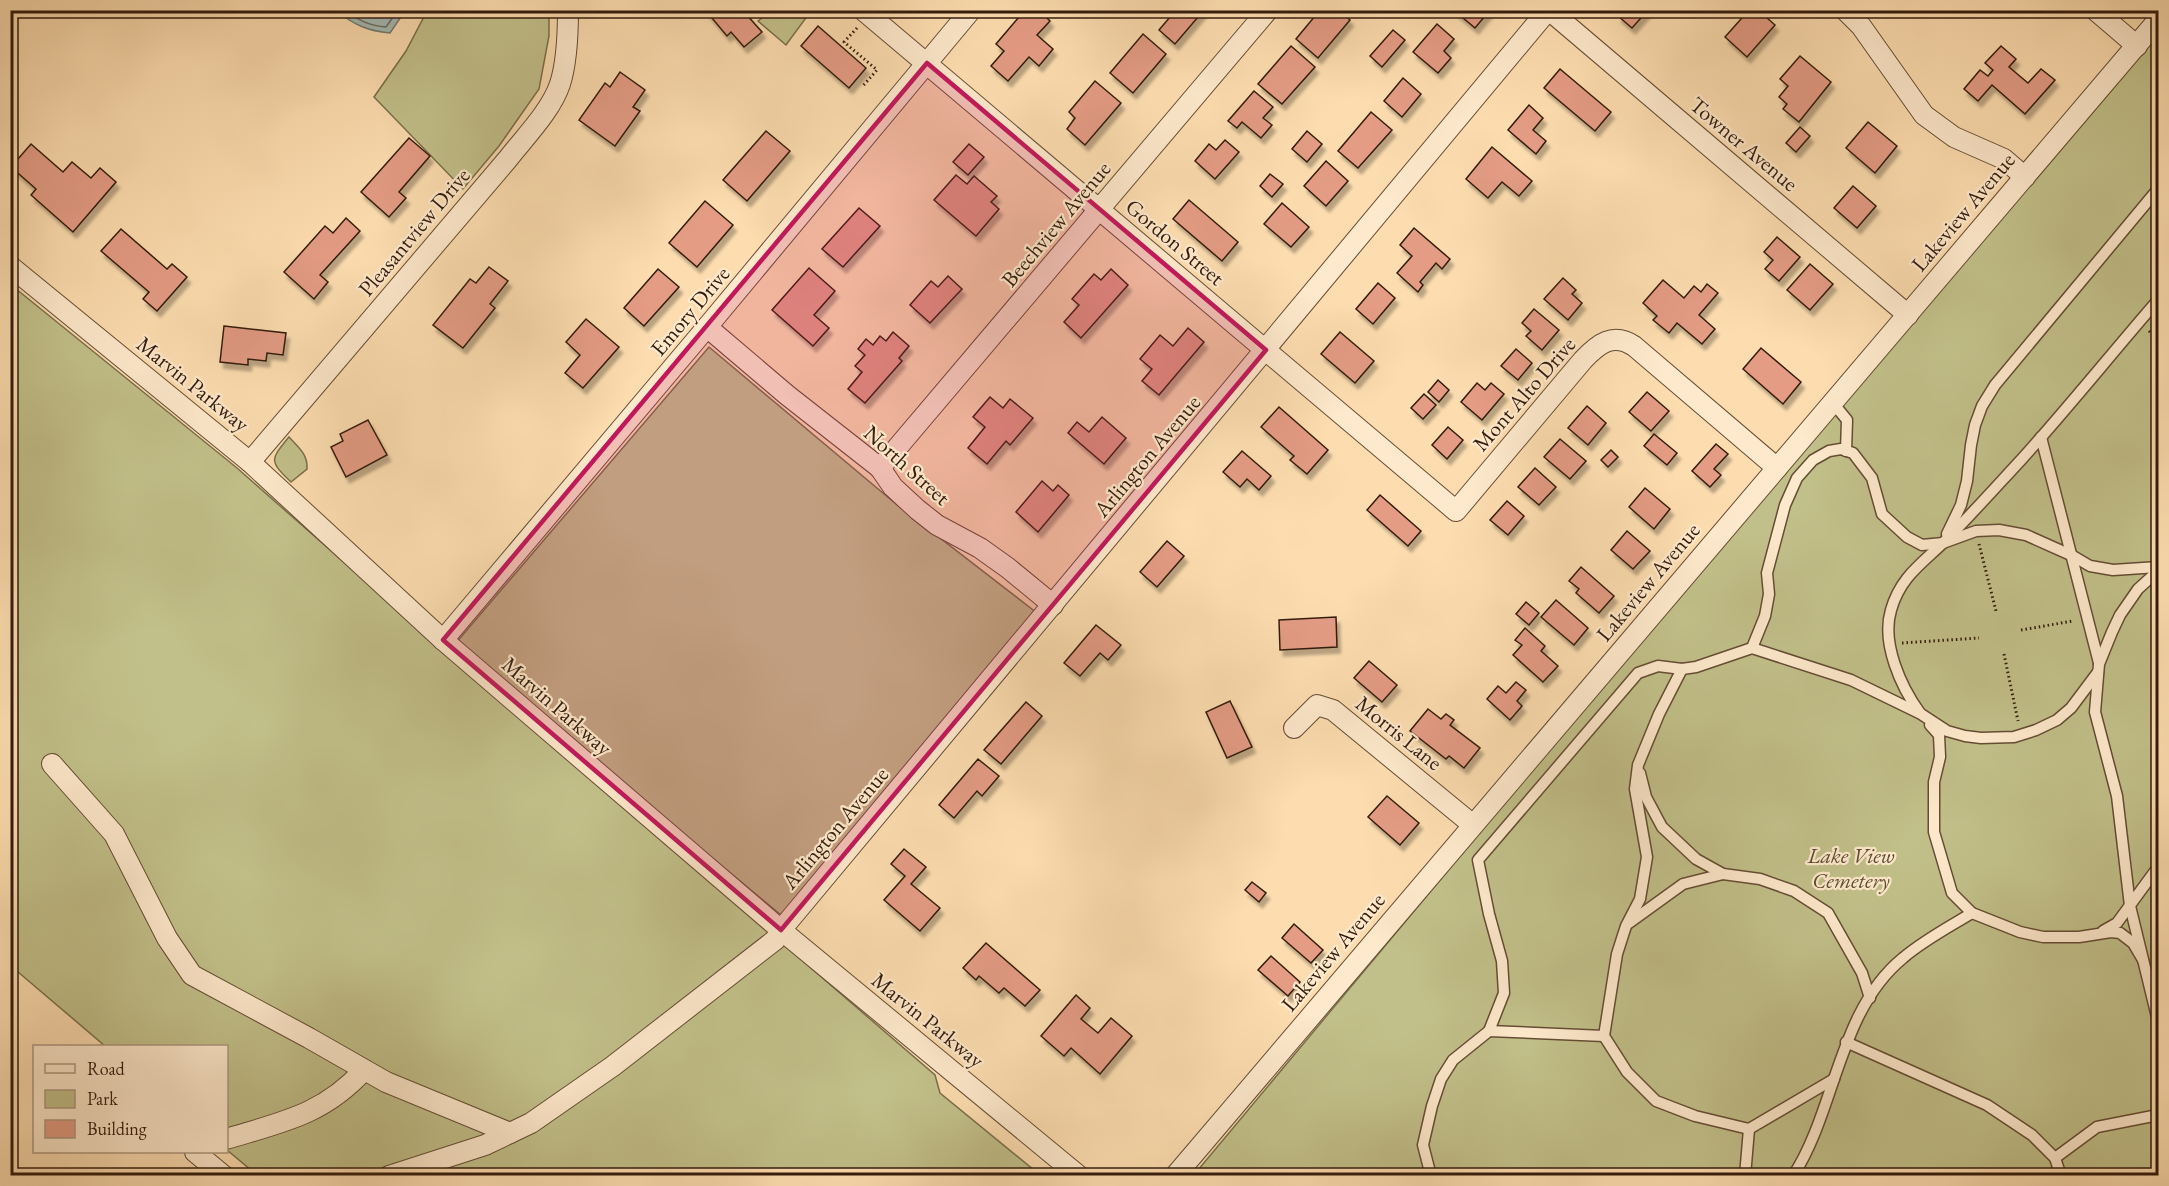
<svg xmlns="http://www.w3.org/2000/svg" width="2169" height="1186" viewBox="0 0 2169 1186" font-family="'EB Garamond',serif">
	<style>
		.green { fill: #c2c08a; stroke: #7a6e4b; stroke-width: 1.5 }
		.water { fill: #a3bab5; stroke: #767a71; stroke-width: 1.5 }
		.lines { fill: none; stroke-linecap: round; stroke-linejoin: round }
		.shore { stroke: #6b6a60; stroke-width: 1.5 }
		.building { fill: #e49c85; stroke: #331b0c; stroke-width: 1.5; filter: url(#shadow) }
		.lane-casing { stroke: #664c35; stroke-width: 13 }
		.street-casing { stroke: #664c35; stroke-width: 22 }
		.path { stroke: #331b0c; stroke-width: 3; stroke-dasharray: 1.5 3; stroke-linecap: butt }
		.lane { stroke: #fee9cc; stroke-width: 10 }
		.street { stroke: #fee9cc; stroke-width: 20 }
		.marked { fill: #c2185b; fill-opacity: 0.2; stroke: #c2185b; stroke-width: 4.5; stroke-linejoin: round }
		.labels { text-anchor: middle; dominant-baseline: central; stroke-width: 4.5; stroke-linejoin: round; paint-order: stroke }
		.street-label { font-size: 22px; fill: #331b0c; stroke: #fee9cc }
		.park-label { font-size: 22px; font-style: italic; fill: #5e4d32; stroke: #fee9cc }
	</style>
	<defs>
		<filter id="shadow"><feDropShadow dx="3.5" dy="6" stdDeviation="1.5" flood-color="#0004"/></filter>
	</defs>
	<rect width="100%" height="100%" fill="#fdddb0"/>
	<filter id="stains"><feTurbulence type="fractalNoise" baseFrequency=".00333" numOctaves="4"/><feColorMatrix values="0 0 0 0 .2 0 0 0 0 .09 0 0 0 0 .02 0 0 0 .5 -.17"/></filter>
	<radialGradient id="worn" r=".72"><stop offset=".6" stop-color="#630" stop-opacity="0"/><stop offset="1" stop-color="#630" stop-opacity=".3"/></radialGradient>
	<!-- green -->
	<g class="green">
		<polygon points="773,10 811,10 811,11 786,45 758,21"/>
		<polygon points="427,11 549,11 549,36 539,89 499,146 463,189 374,97 406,51"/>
		<polygon points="2158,28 2158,1175 1193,1176 1526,777"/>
		<polygon points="10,284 237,468 521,718 935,1075 940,1093 1040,1175 257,1175 227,1150 226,1046 105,1046 11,966"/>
		<polygon points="709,347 896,504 1037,613 781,915 455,644"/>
		<path d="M289 437C298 447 308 454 307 469L291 482C269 461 270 460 289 437Z"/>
	</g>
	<!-- water -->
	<path class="water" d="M337 11H405L390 33C368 31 354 25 337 11Z"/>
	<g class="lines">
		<!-- shore -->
		<path class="shore" d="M346 10C358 21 370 26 386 27L398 10"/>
	</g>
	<!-- building -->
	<g class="building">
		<polygon points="748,10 745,13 762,32 744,47 731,32 727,36 706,11"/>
		<polygon points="1025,10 1039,10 1050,21 1037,35 1053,49 1039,66 1029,57 1008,81 991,66 1004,51 996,44"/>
		<polygon points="1176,10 1204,10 1175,44 1159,30"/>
		<polygon points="1320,10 1339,10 1350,20 1318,58 1296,39"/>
		<polygon points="1457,10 1490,10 1475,28 1456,12"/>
		<polygon points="1623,10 1648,10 1632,28 1618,16"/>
		<polygon points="1749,10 1758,10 1775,25 1747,57 1725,37"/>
		<polygon points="1437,24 1454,39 1444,51 1451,58 1438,73 1413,52"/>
		<polygon points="818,26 866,68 849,88 801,46"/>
		<polygon points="1393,30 1405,40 1382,67 1370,56"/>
		<polygon points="1143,34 1166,54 1133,93 1110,73"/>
		<polygon points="1291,46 1315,67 1282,104 1258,84"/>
		<polygon points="2001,46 2016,59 2009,67 2028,83 2041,69 2055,80 2025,114 1992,85 1978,101 1964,89 1980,70 1988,76 1993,70 1985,63"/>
		<polygon points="1800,56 1831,82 1799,122 1783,109 1787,104 1779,97 1788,86 1780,79"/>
		<polygon points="1560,69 1611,112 1595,131 1544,88"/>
		<polygon points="620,72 645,90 633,107 640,111 615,146 579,120 605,83 610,87"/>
		<polygon points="1403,78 1421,94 1402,117 1384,101"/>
		<polygon points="1095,81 1121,103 1085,145 1067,129 1075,118 1069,112"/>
		<polygon points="1254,91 1273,107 1263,118 1272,125 1261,138 1242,122 1237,128 1228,121"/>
		<polygon points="1529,105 1543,118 1533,130 1546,141 1536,154 1508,130"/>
		<polygon points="1371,112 1392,130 1358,168 1338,151"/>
		<polygon points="1868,122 1897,146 1875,173 1846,148"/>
		<polygon points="1800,127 1810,136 1796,152 1786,143"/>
		<polygon points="766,131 790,151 747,201 723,180"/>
		<polygon points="1307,131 1322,144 1307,162 1292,149"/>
		<polygon points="409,138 430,156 399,192 406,198 389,217 361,192"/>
		<polygon points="1225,140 1239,152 1215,179 1195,161 1209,144 1216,150"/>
		<polygon points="31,144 63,172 72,162 91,178 100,168 116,182 73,232 31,195 36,189 11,167"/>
		<polygon points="969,144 984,157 968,175 953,162"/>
		<polygon points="1492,147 1532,181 1519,196 1502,182 1488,198 1466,179"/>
		<polygon points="1326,161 1348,181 1326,206 1304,186"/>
		<polygon points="1270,174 1283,184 1272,197 1260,186"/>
		<polygon points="956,175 967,184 974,176 997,196 991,202 999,209 976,236 934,200"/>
		<polygon points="1853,186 1876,206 1857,228 1834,208"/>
		<polygon points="1189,200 1238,242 1222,261 1173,219"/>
		<polygon points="705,201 733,225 697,267 669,243"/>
		<polygon points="1282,203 1309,227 1291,247 1264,224"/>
		<polygon points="859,208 880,226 843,267 822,249"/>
		<polygon points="346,218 360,231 320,275 328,282 314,299 284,272 325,226 333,233"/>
		<polygon points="1414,228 1450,259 1442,269 1436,263 1420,282 1423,285 1418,292 1397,273 1412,256 1400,245"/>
		<polygon points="121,229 167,269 172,264 187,277 157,311 143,299 149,292 101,251"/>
		<polygon points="1777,237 1800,257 1779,281 1765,269 1773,260 1764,252"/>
		<polygon points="1810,264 1833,284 1810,310 1787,290"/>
		<polygon points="489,267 508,281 490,304 495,308 463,348 433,325 470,279 476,283"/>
		<polygon points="809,268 835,291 814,315 829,328 813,346 772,310"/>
		<polygon points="658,269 679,287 644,326 624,308"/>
		<polygon points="1111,269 1128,285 1081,338 1064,322 1079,305 1072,299 1094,274 1101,280"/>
		<polygon points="948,276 962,289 930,323 910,305 931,281 938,287"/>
		<polygon points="1563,278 1576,290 1572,294 1582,303 1568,320 1544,299"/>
		<polygon points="1663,280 1684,298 1694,286 1701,292 1707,284 1718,293 1699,315 1715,329 1702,344 1677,323 1669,333 1653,320 1657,316 1643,303"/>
		<polygon points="1378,283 1395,298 1373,324 1356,309"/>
		<polygon points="1534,309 1559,330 1542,350 1526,336 1531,331 1522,323"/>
		<polygon points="586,319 619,347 583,388 565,373 580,355 566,342"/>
		<polygon points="224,326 286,333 283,355 267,353 266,361 248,359 248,365 220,362"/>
		<polygon points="1188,328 1204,342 1159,395 1142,381 1152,369 1140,359 1160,335 1173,346"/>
		<polygon points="893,332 909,346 899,358 902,361 865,403 848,389 862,372 855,366 865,355 858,349 866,339 873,345 880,336 886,341"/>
		<polygon points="1340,332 1374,361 1355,383 1321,354"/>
		<polygon points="1761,348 1801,382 1783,404 1743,369"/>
		<polygon points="1516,349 1532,363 1518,380 1501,366"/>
		<polygon points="1438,380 1449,390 1439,402 1428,392"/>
		<polygon points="1477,383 1485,390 1491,383 1504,394 1482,420 1461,402"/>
		<polygon points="1647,392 1669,411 1651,431 1629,412"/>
		<polygon points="1424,394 1436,405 1423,419 1411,408"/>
		<polygon points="990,397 1003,408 1010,399 1033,418 1010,445 1006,441 987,464 968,448 985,427 973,417"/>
		<polygon points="1587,406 1606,423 1588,445 1568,428"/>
		<polygon points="1279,407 1328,450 1307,474 1290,460 1294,456 1261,427"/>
		<polygon points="1102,417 1126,438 1104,464 1068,433 1077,422 1089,432"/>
		<polygon points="368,420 387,455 346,477 331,447 343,441 340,434"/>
		<polygon points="1448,427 1463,440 1447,459 1432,445"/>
		<polygon points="1654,434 1677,453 1667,465 1644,446"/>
		<polygon points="1560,439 1586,461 1570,479 1544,457"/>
		<polygon points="1716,444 1728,454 1714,469 1721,475 1710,487 1692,471"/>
		<polygon points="1611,450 1618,457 1608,467 1601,460"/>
		<polygon points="1242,451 1271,476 1259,490 1247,479 1240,487 1223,472"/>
		<polygon points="1535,468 1556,487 1539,505 1518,487"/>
		<polygon points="1042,481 1053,491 1058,485 1069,495 1038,532 1016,512"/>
		<polygon points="1645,488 1670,509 1654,529 1629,507"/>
		<polygon points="1380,495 1421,531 1408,546 1367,510"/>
		<polygon points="1507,501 1524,516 1508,535 1490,520"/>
		<polygon points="1627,531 1650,551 1633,569 1611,550"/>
		<polygon points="1167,541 1184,556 1157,587 1140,572"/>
		<polygon points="1581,567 1614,596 1599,613 1576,593 1579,589 1569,581"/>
		<polygon points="1556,600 1588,628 1574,645 1541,617"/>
		<polygon points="1526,602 1539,613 1529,625 1516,614"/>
		<polygon points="1336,617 1337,647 1280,650 1279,620"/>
		<polygon points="1096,625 1121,645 1108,660 1100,653 1080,676 1064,663"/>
		<polygon points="1525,628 1545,646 1541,651 1558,666 1543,682 1513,655 1522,645 1515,640"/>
		<polygon points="1369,661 1397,685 1382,702 1354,678"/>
		<polygon points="1516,682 1526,690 1517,701 1522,706 1510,720 1487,699 1498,686 1506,693"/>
		<polygon points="1230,701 1252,747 1227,758 1206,712"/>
		<polygon points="1026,702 1042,716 1001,764 984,750"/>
		<polygon points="1428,709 1441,719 1446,714 1454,720 1450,725 1480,748 1464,768 1449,756 1446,759 1410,731"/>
		<polygon points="978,759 999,776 982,796 977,791 954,818 939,805"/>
		<polygon points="1387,796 1419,823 1400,845 1368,817"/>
		<polygon points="904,849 926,867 911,884 940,908 920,931 884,900 905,876 891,864"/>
		<polygon points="1252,882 1266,893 1259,902 1245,890"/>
		<polygon points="1294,924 1323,950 1311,963 1282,938"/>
		<polygon points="986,943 1040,990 1025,1006 1004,988 999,993 979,976 976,980 963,968"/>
		<polygon points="1271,956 1300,982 1288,996 1258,970"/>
		<polygon points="1076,995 1090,1008 1081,1019 1098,1033 1111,1018 1132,1036 1100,1074 1071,1048 1064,1056 1041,1036"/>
	</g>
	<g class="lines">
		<defs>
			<g id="lane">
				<polyline points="1833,403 1847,420 1846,451"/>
				<polyline points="2041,437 2099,663"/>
				<polyline points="1947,534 1961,505 1967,481 1971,445 1975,425 1982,406 1995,385 2158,189"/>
				<polyline points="2158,571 2138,589 2120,615 2112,632 2099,664 2095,712 2117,796 2130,906 2158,1021"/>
				<polyline points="1752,648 1765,616 1769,594 1767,573 1785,505 1797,478 1813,460 1829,451 1841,449 1853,453 1872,478 1882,514 1907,537 1922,545 1943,543 1976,531 1999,530 2026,535 2073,556 2090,566 2113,570 2158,567"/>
				<polyline points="1682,669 1659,714 1638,765 1635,789 1647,857 1640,899 1626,926 1617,954 1604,1036 1627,1072 1656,1101 1695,1116 1749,1129 1834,1079"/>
				<path d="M1920 713C1901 687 1881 643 1891 610 1900 578 1920 565 1943 543 1970 516 1995 488 2021 460 2068 408 2112 353 2158 300"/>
				<polyline points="1930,725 1939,735 1940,757 1934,782 1934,832 1952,893 1972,913 2020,932 2043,937 2079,937 2111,932 2120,933 2133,943 2143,960"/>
				<polyline points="1640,773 1646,797 1662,827 1696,859 1723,874 1760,879 1794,891 1828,913 1862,973 1870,998"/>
				<polyline points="1629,923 1683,884 1723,874"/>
				<polyline points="2103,931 2117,923 2158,867"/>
				<polyline points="1489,1031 1604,1036"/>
				<polyline points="1846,1042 1987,1105 2032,1135 2055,1158 2061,1176"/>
				<polyline points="2055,1158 2097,1127 2153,1116 2158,1117"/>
				<polyline points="1431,1176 1423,1145 1432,1106 1441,1079 1453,1060 1489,1031 1504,993 1502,961 1489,914 1478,860 1638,673 1658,666 1682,669 1696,667 1752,648 1851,680 1921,714 1947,731 1965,736 1981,738 2014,737 2036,730 2057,720 2071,708 2098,672"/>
				<polyline points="1745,1176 1749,1129"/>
				<path d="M1793 1176C1836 1110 1838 1011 1903 958 1924 940 1949 927 1972 913"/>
			</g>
			<g id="street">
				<path d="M863 10 1456 511 1583 360C1598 344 1613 332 1634 346L1777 468"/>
				<polyline points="1549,10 1908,315"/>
				<polyline points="1845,10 1861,26 1924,115 1954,137 2004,159 2025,177"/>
				<polyline points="2095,10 2137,46"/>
				<polyline points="10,266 250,462 443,640 781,930 1079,1176"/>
				<polyline points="707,327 787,395 880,468 893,487 918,510 937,525 980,548 1008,568 1053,605"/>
				<path d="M250 462 507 160C524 138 551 111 560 84 567 62 568 34 568 10"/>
				<polyline points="880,468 1268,10"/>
				<polyline points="443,640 707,327 971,10"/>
				<polyline points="1294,728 1317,705 1333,710 1473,825"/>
				<polyline points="52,764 114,834 167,938 192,975 309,1038 386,1082 510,1133"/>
				<path d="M226 1139C282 1122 323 1115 364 1070"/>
				<polyline points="195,1152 224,1176"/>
				<polyline points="389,1176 485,1145 531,1123 613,1066 775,940 781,930 1548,10"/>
				<polyline points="1175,1176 2158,20"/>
			</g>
		</defs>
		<!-- lane casing -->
		<use href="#lane" class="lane-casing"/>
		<!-- street casing -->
		<use href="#street" class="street-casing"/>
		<!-- path -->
		<g class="path">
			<polyline points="857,28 844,42 877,70 862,87"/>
			<polyline points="2149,331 2158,340"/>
			<polyline points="1979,544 1996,611"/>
			<polyline points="2021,630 2073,621"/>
			<polyline points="1902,643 1979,638"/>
			<polyline points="2004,654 2018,721"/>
		</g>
		<!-- lane -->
		<use href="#lane" class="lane"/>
		<!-- street -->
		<use href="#street" class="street"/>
	</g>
	<!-- marked area -->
	<path class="marked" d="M927 63 1266 350 781 930 443 640Z"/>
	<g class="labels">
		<!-- street labels -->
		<g class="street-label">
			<text transform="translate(1744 144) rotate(40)">Towner Avenue</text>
			<text transform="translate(1963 212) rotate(-50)">Lakeview Avenue</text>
			<text transform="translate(1056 224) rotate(-50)">Beechview Avenue</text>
			<text transform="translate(414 232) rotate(-50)">Pleasantview Drive</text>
			<text transform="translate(1175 242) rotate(40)">Gordon Street</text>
			<text transform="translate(690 311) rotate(-50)">Emory Drive</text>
			<text transform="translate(193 384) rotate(39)">Marvin Parkway</text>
			<text transform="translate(1524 394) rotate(-49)">Mont Alto Drive</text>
			<text transform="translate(1147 456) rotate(-50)">Arlington Avenue</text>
			<text transform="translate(907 465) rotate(42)">North Street</text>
			<text transform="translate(1648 582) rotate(-50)">Lakeview Avenue</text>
			<text transform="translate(557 706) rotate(41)">Marvin Parkway</text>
			<text transform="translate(1399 733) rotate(39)">Morris Lane</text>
			<text transform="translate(835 828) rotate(-50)">Arlington Avenue</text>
			<text transform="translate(1333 952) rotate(-50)">Lakeview Avenue</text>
			<text transform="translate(928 1020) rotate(39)">Marvin Parkway</text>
		</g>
		<!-- park labels -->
		<g class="park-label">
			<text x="1851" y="855">Lake View<tspan x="1851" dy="25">Cemetery</tspan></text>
		</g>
	</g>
	<!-- margin -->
	<rect width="2169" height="1186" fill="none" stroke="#fdddb0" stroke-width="36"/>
	<rect x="12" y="12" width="2145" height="1162" fill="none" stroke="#331b0c" stroke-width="3"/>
	<rect x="18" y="18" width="2133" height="1150" fill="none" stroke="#331b0c" stroke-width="1.5"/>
	<!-- legend -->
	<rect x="33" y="1045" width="195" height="108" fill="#fee9cc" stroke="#ad977f" stroke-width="1.5"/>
	<rect x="45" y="1064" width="30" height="9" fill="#fee9cc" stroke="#ad977f" stroke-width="1.5"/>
	<text x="87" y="1075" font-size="18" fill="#331b0c">Road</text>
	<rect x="45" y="1090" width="30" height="18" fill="#c2c08a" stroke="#ad977f" stroke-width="1.5"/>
	<text x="87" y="1105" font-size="18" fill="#331b0c">Park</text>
	<rect x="45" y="1120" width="30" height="18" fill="#e49c85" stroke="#ad977f" stroke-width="1.5"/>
	<text x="87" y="1135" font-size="18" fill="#331b0c">Building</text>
	<rect width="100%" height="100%" filter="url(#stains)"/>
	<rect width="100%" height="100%" fill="url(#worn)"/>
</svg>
